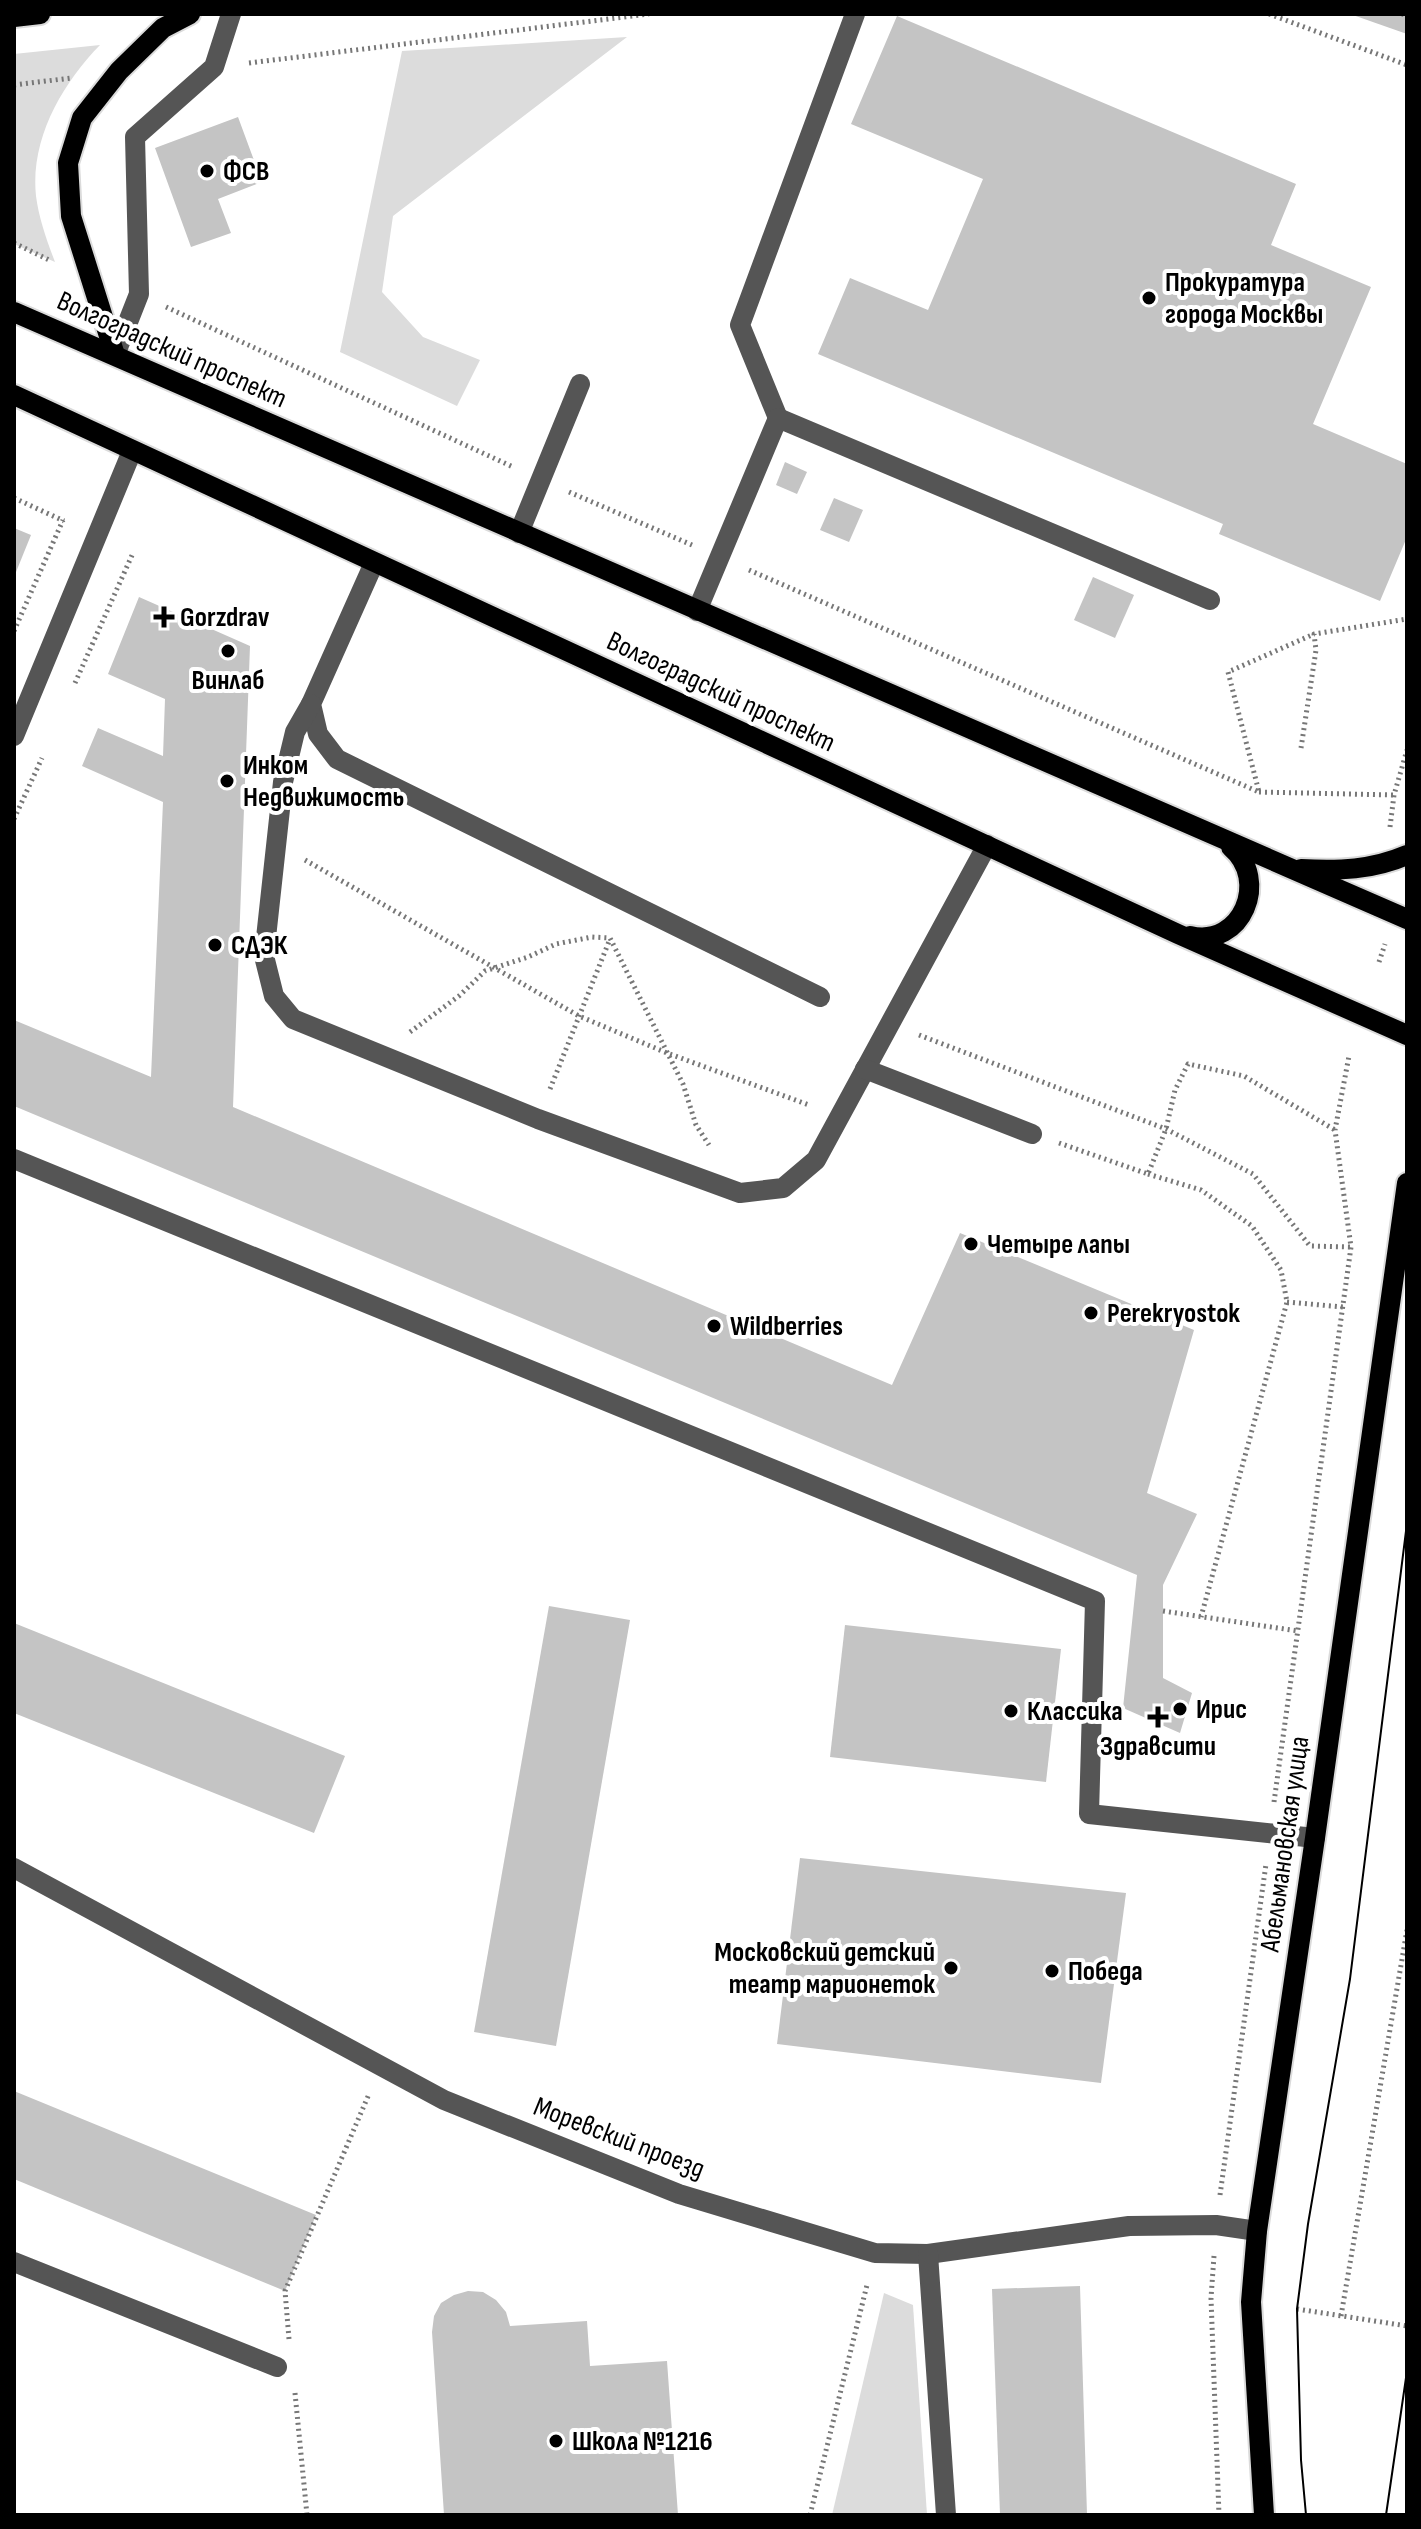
<svg xmlns="http://www.w3.org/2000/svg" width="1421" height="2529" viewBox="0 0 1421 2529" font-family="'Sofia Sans Condensed',sans-serif">
	<style>
		.green { fill: #dcdcdc }
		.building { fill: #c4c4c4 }
		.lines { fill: none; stroke-linecap: round; stroke-linejoin: round }
		.major-casing { stroke: #dbdbdb; stroke-width: 24 }
		.path { stroke: #777; stroke-width: 5; stroke-dasharray: 2 4; stroke-linecap: butt }
		.minor { stroke: #555; stroke-width: 20 }
		.major { stroke: #000; stroke-width: 20 }
		.tram { stroke: #000; stroke-width: 2 }
		.poi-dot { fill: #000; stroke: #fff; stroke-width: 3 }
		.labels { text-anchor: middle; dominant-baseline: central; stroke-width: 8; stroke-linejoin: round; paint-order: stroke }
		.poi-label { font-size: 28px; font-weight: bold; fill: #000; stroke: #fff; text-anchor: start }
		.street-label { font-size: 28px; fill: #000; stroke: #fff }
	</style>
	<rect width="100%" height="100%" fill="#fff"/>
	<!-- green -->
	<g class="green">
		<polygon points="627,37 393,216 382,292 423,337 480,360 457,406 340,352 402,51"/>
		<path d="M100 45C62 84 30 139 36 196 39 219 47 241 55 262L14 244V54Z"/>
		<polygon points="884,2293 913,2305 927,2515 832,2515"/>
	</g>
	<!-- building -->
	<g class="building">
		<polygon points="1350,14 1407,14 1407,34"/>
		<polygon points="897,16 1296,184 1271,245 1371,287 1313,424 1407,464 1407,537 1380,601 1219,534 1223,524 818,354 850,278 928,310 983,179 851,124"/>
		<polygon points="238,117 262,182 218,199 231,233 191,247 155,148"/>
		<polygon points="785,462 807,472 797,494 776,485"/>
		<polygon points="834,498 863,510 849,542 820,530"/>
		<polygon points="14,528 31,535 14,577"/>
		<polygon points="1093,577 1134,595 1115,638 1074,620"/>
		<polygon points="139,597 250,646 233,1107 892,1385 960,1233 1194,1330 1147,1493 1197,1514 1163,1585 1163,1678 1192,1693 1180,1733 1123,1708 1137,1575 14,1106 14,1020 151,1077 163,802 82,766 98,728 163,756 165,699 108,674"/>
		<polygon points="549,1606 630,1620 556,2046 474,2032"/>
		<polygon points="14,1623 345,1756 314,1833 14,1713"/>
		<polygon points="845,1625 1061,1649 1046,1782 830,1757"/>
		<polygon points="800,1858 1126,1893 1101,2083 777,2044"/>
		<polygon points="14,2091 316,2215 285,2291 14,2179"/>
		<polygon points="1080,2286 1087,2515 1000,2515 992,2289"/>
		<polygon points="468,2291 483,2292 496,2300 506,2312 510,2326 587,2321 590,2366 667,2361 678,2515 444,2515 432,2332 434,2316 441,2303 454,2295"/>
	</g>
	<g class="lines">
		<defs>
			<g id="major">
				<polyline points="14,17 40,14"/>
				<polyline points="14,312 1407,919"/>
				<polyline points="115,355 71,216 68,163 82,118 119,71 163,28 190,14"/>
				<polyline points="14,395 1178,934 1407,1035"/>
				<path d="M1301 869C1339 871 1372 870 1407 855"/>
				<path d="M1190 936C1242 948 1270 880 1231 847"/>
				<polyline points="1264,2515 1251,2302 1257,2231 1315,1838 1407,1183"/>
			</g>
		</defs>
		<!-- major casing -->
		<use href="#major" class="major-casing"/>
		<!-- path -->
		<g class="path">
			<polyline points="1269,14 1407,65"/>
			<polyline points="1402,14 1407,16"/>
			<polyline points="249,63 649,14"/>
			<polyline points="14,85 71,78"/>
			<polyline points="14,243 49,260"/>
			<polyline points="166,307 513,467"/>
			<polyline points="569,492 692,545"/>
			<polyline points="14,498 64,521"/>
			<polyline points="749,570 1259,792 1228,672 1314,634"/>
			<polyline points="14,631 63,520"/>
			<polyline points="75,683 133,553"/>
			<polyline points="1301,748 1316,650 1314,634 1407,619"/>
			<polyline points="1259,792 1394,795"/>
			<polyline points="14,819 42,758"/>
			<polyline points="1390,827 1394,795 1407,750"/>
			<polyline points="305,860 579,1016 667,1053 809,1105"/>
			<polyline points="1379,962 1385,944"/>
			<polyline points="410,1032 459,996 485,971 528,957 556,944 592,937 610,938 683,1084 696,1125 709,1145"/>
			<polyline points="919,1035 1166,1129 1253,1174 1310,1246 1351,1247"/>
			<polyline points="550,1089 610,939"/>
			<polyline points="1059,1143 1148,1174 1166,1129 1175,1090 1188,1064 1244,1076 1335,1130"/>
			<polyline points="1148,1174 1201,1190 1252,1226 1281,1270 1287,1302 1201,1617"/>
			<polyline points="1287,1302 1343,1307"/>
			<polyline points="1163,1611 1298,1631"/>
			<polyline points="1274,1802 1351,1247 1335,1130 1349,1056"/>
			<polyline points="1220,2195 1266,1864"/>
			<polyline points="1214,2256 1211,2298 1219,2515"/>
			<polyline points="1297,2309 1407,2326"/>
			<polyline points="1341,2316 1407,1930"/>
			<polyline points="289,2339 285,2291 369,2094"/>
			<polyline points="295,2393 307,2515"/>
			<polyline points="810,2515 867,2285"/>
		</g>
		<!-- minor -->
		<g class="minor">
			<polyline points="115,355 139,294 135,137 214,67 231,14"/>
			<polyline points="778,418 740,325 855,14"/>
			<polyline points="519,533 580,384"/>
			<polyline points="374,563 311,704 318,734 337,759 820,997"/>
			<polyline points="697,611 778,418 1210,600"/>
			<polyline points="311,704 295,732 283,782 264,956 274,996 293,1019 538,1119 740,1193 783,1188 816,1160 987,845"/>
			<polyline points="14,736 132,451"/>
			<polyline points="865,1069 1032,1134"/>
			<polyline points="14,1159 1095,1601 1089,1814 1315,1838"/>
			<polyline points="14,1868 444,2100 679,2194 875,2253 928,2254 1129,2226 1216,2225 1257,2231"/>
			<polyline points="928,2254 946,2515"/>
			<polyline points="14,2262 277,2367"/>
		</g>
		<!-- major -->
		<use href="#major" class="major"/>
		<!-- tram -->
		<g class="tram">
			<polyline points="1306,2515 1301,2460 1297,2309 1308,2224 1350,1979 1407,1523"/>
			<polyline points="1386,2515 1407,2371"/>
		</g>
	</g>
	<!-- markers -->
	<g class="poi-dot">
		<circle cx="207" cy="171" r="8"/>
		<circle cx="1149" cy="298" r="8"/>
		<path d="M160 605h8v8h8v8h-8v8h-8v-8h-8v-8h8z"/>
		<circle cx="228" cy="651" r="8"/>
		<circle cx="227" cy="781" r="8"/>
		<circle cx="215" cy="945" r="8"/>
		<circle cx="971" cy="1244" r="8"/>
		<circle cx="1091" cy="1313" r="8"/>
		<circle cx="714" cy="1326" r="8"/>
		<circle cx="1180" cy="1709" r="8"/>
		<circle cx="1011" cy="1711" r="8"/>
		<path d="M1154 1705h8v8h8v8h-8v8h-8v-8h-8v-8h8z"/>
		<circle cx="951" cy="1968" r="8"/>
		<circle cx="1052" cy="1971" r="8"/>
		<circle cx="556" cy="2441" r="8"/>
	</g>
	<g class="labels">
		<!-- poi labels -->
		<g class="poi-label">
			<text x="223" y="171">ФСВ</text>
			<text x="1165" y="282">Прокуратура<tspan x="1165" dy="32">города Москвы</tspan></text>
			<text x="180" y="617">Gorzdrav</text>
			<text x="228" y="680" text-anchor="middle">Винлаб</text>
			<text x="243" y="765">Инком<tspan x="243" dy="32">Недвижимость</tspan></text>
			<text x="231" y="945">СДЭК</text>
			<text x="987" y="1244">Четыре лапы</text>
			<text x="1107" y="1313">Perekryostok</text>
			<text x="730" y="1326">Wildberries</text>
			<text x="1196" y="1709">Ирис</text>
			<text x="1027" y="1711">Классика</text>
			<text x="1158" y="1746" text-anchor="middle">Здравсити</text>
			<text x="935" y="1952" text-anchor="end">Московский детский<tspan x="935" dy="32">театр марионеток</tspan></text>
			<text x="1068" y="1971">Победа</text>
			<text x="572" y="2441">Школа №1216</text>
		</g>
		<!-- street labels -->
		<g class="street-label">
			<text transform="translate(172 350) rotate(24)">Волгоградский проспект</text>
			<text transform="translate(721 692) rotate(25)">Волгоградский проспект</text>
			<text transform="translate(1285 1844) rotate(-82)">Абельмановская улица</text>
			<text transform="translate(619 2138) rotate(21)">Моревский проезд</text>
		</g>
	</g>
	<!-- border -->
	<rect width="1421" height="2529" fill="none" stroke="#000000" stroke-width="32"/>
</svg>
